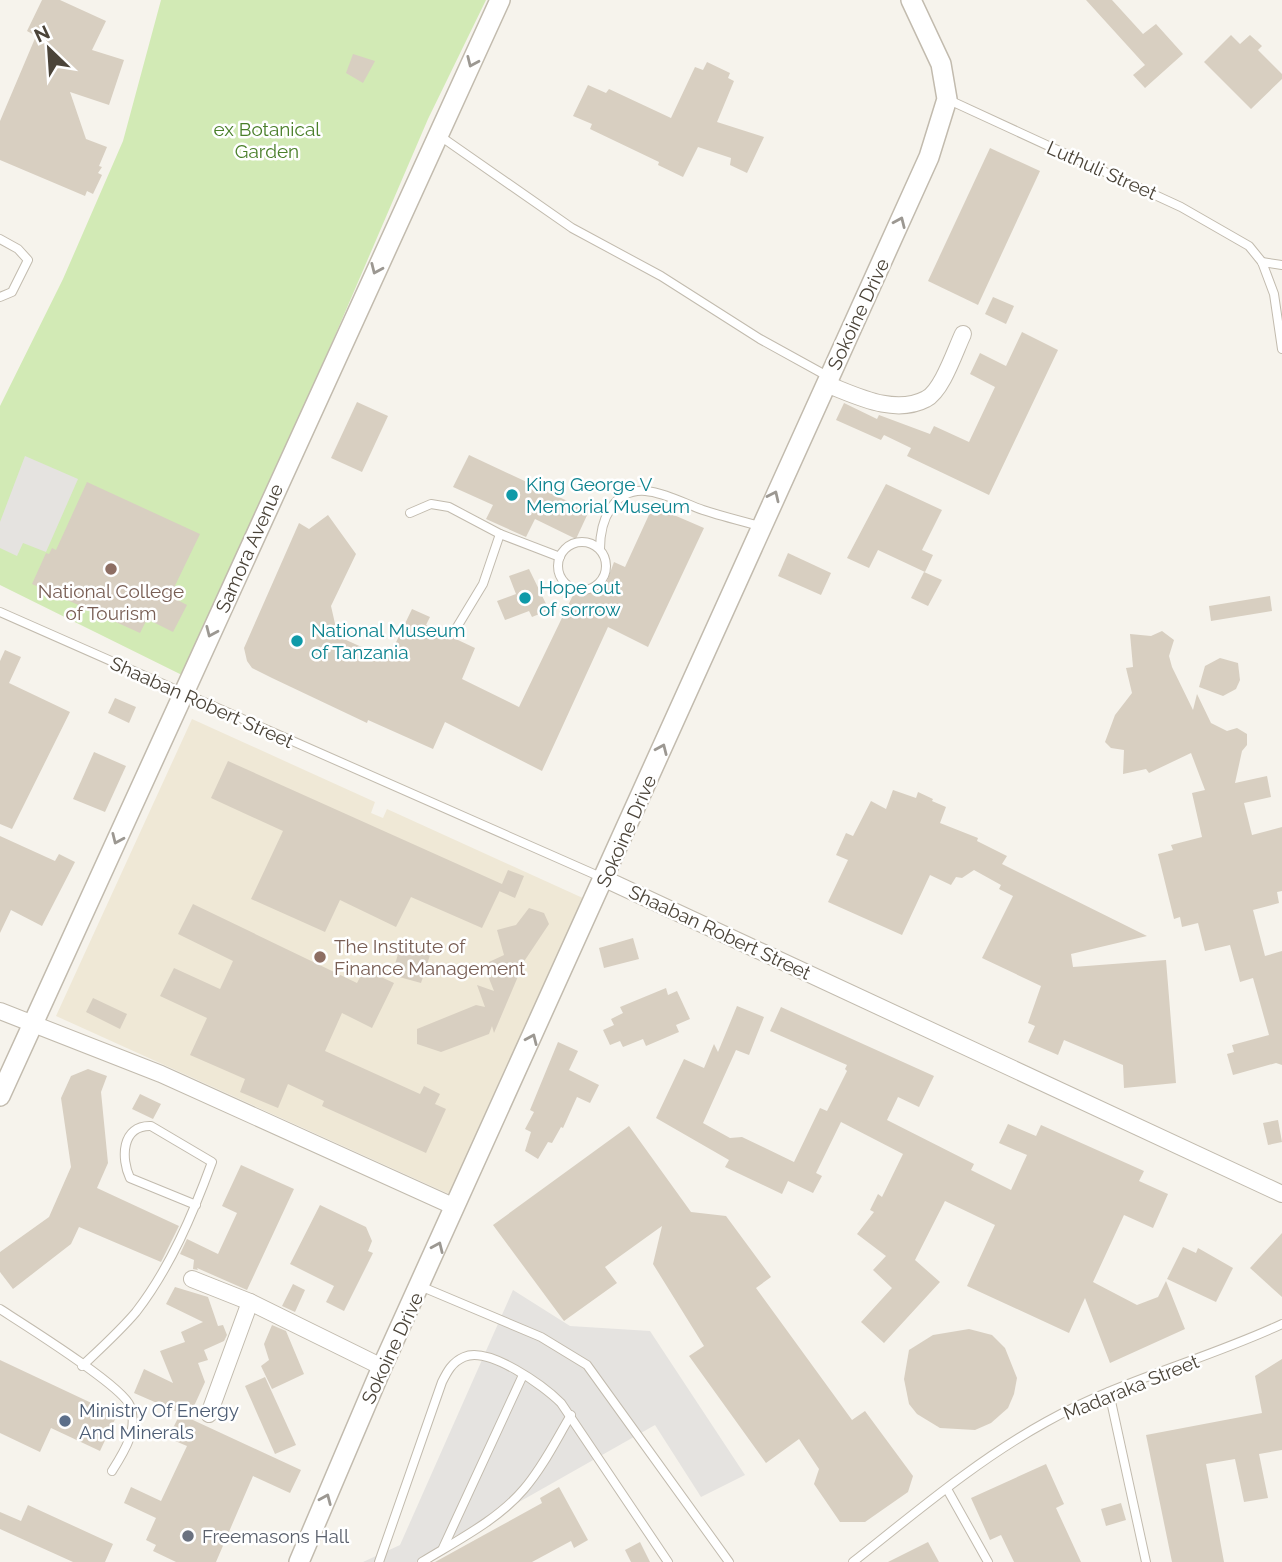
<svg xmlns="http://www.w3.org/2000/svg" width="1282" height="1562" viewBox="0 0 1282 1562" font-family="Raleway,sans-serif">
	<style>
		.education { fill: #efe8d6 }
		.green { fill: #d2eab5 }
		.parking { fill: #e5e3e0 }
		.building { fill: #d8cfc1 }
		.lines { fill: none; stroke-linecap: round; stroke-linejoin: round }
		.service-casing { stroke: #c2bbae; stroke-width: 10 }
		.minor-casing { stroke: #c2bbae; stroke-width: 18 }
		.tertiary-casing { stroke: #c2bbae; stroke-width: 22 }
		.service { stroke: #fff; stroke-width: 8 }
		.minor { stroke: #fff; stroke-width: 16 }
		.tertiary { stroke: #fff; stroke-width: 19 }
		.oneway { stroke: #9c9892 }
		.culture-dot { fill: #0f9aa8; stroke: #fff; stroke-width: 2.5 }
		.education-dot { fill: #8d6e63; stroke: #fff; stroke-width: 2.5 }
		.service-dot { fill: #5c6f8a; stroke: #fff; stroke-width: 2.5 }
		.worship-dot { fill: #6b7280; stroke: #fff; stroke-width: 2.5 }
		.labels { text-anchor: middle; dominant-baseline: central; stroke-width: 5; stroke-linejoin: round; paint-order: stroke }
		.park-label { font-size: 19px; fill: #4a7f2a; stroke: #fff }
		.street-label { font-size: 19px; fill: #4b4439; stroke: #fff }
		.culture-label { font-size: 19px; fill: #0d838f; stroke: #fff; text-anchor: start }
		.education-label { font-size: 19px; fill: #785e54; stroke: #fff }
		.service-label { font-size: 19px; fill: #4e5e75; stroke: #fff; text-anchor: start }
		.worship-label { font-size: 19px; fill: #5b616d; stroke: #fff; text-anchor: start }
	</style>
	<rect width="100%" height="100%" fill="#f6f3ec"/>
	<!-- education -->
	<polygon class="education" points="192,719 375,802 371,813 383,818 387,809 585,899 449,1194 56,1016"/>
	<!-- green -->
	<polygon class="green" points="161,0 486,0 428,119 188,678 0,585 0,406 63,279 123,141"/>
	<!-- parking -->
	<g class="parking">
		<polygon points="25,456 78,479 46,552 23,543 17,556 0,548 0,522"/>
		<polygon points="513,1290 570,1326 650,1331 745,1475 701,1497 655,1425 487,1520 453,1537 416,1562 363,1562 400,1545"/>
	</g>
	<!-- building -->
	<g class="building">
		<polygon points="42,0 60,0 106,21 92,50 124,60 109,105 70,92 86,139 107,147 99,166 102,167 98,173 102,175 93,194 87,191 85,196 0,160 0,121 36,36 27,31"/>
		<polygon points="1086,0 1112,0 1143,34 1156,24 1183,54 1145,88 1133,75 1145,65"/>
		<polygon points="1231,35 1240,44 1250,35 1262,46 1258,50 1282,74 1282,79 1251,109 1204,62"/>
		<polygon points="353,54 375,61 363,83 346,73"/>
		<polygon points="707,62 730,73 728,78 734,81 717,122 764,137 747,173 730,165 731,158 698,147 683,177 658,165 659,162 590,129 592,124 573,116 588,85 606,93 609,89 671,118 695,67 703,70"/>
		<polygon points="990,148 1040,171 978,305 928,281"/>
		<polygon points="993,297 1014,306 1006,324 985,314"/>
		<polygon points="1022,332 1058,350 989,495 907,456 911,448 884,435 881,440 836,420 844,403 877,419 879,415 930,434 934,426 969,442 995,387 970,374 980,353 1006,366"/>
		<polygon points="357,402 388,416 362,472 331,458"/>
		<polygon points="469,455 589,511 576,539 535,519 526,537 486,519 493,505 453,487"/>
		<polygon points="87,482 200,534 170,596 187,605 173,632 147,619 140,633 32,584 46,553 49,554 52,548 56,550"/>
		<polygon points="886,484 942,510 922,550 933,555 925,572 878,550 869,568 847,558"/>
		<polygon points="653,506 704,528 648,647 608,627 542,771 445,722 433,749 368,720 367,723 272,678 252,668 247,661 244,648 299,523 309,529 328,515 356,554 331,606 336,628 344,639 388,659 412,609 430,617 426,625 475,648 462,679 519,707 573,595 586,595 604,589 614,562 625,567"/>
		<polygon points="788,553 831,573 821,595 778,576"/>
		<polygon points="529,569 549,610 532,617 529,611 505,620 497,601 516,594 509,576"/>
		<polygon points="924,572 942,580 928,606 911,598"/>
		<polygon points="1270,596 1272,611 1211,621 1209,606"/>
		<polygon points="1162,631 1174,640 1169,656 1172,667 1193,710 1197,694 1211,723 1227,731 1237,728 1247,734 1247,745 1242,751 1235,783 1267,776 1271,797 1244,803 1252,835 1282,827 1282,891 1277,892 1279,903 1253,910 1265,956 1282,951 1282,1065 1276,1063 1233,1075 1227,1054 1234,1052 1232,1045 1269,1035 1253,978 1240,982 1230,945 1205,951 1198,923 1182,927 1180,917 1174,919 1158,854 1173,850 1171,845 1202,837 1192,793 1205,790 1191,753 1149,773 1146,769 1123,774 1124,750 1111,748 1105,742 1115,715 1132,693 1126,668 1133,667 1130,634 1151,636"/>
		<polygon points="5,650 21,657 9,683 70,712 12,829 0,824 0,661"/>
		<polygon points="1220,658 1238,663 1240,680 1236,689 1223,696 1199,687 1205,666"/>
		<polygon points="115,698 136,707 129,723 108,713"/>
		<polygon points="94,752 126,766 105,812 73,799"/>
		<polygon points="228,761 502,884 508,870 524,876 515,898 499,891 502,886 482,928 411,897 396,927 340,900 325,932 251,899 283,831 211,798"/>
		<polygon points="893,790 916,798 918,792 933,799 932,801 946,807 940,823 978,838 977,841 1007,856 1002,864 1147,936 1071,954 1073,967 1166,960 1176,1083 1124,1088 1123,1065 1064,1040 1058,1055 1028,1042 1035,1026 1028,1023 1041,986 982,958 1013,896 999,889 1001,885 974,870 962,878 956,877 951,885 930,875 902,935 828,902 848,860 836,855 846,833 853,836 871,801 886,809"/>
		<polygon points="0,836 55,861 59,854 75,862 42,926 11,910 0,933"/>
		<polygon points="193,904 357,983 364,969 394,983 372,1028 342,1013 325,1051 420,1094 424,1086 440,1094 435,1104 446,1109 426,1153 322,1106 324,1101 288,1084 278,1108 240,1092 245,1079 190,1055 207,1018 160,996 174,968 220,989 233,961 178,934"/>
		<polygon points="529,908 544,913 549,924 525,960 494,1033 492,1026 489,1034 441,1052 417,1044 417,1029 476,1005 485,1007 477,985 494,991 486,971 493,970 489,962 504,955 497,930 516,925"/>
		<polygon points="633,938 639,959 604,968 599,948"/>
		<polygon points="402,940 432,949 421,983 392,975"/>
		<polygon points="666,988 668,995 677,991 690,1019 676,1025 679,1032 646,1046 643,1039 623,1047 620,1041 610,1045 603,1030 614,1025 611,1019 623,1013 620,1007"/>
		<polygon points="93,998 127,1014 120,1029 86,1012"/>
		<polygon points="737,1006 764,1017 749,1055 736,1050 703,1123 730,1138 742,1137 794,1162 820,1108 827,1111 847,1071 845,1069 847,1065 770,1031 781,1007 934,1076 919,1107 898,1097 887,1120 974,1164 971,1170 1011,1190 1027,1155 999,1143 1008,1124 1036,1136 1041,1125 1144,1171 1139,1181 1168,1194 1153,1228 1124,1215 1093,1282 1137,1305 1158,1297 1166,1281 1185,1329 1110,1363 1085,1298 1069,1333 967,1286 995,1225 945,1201 915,1260 940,1282 884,1343 861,1322 892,1288 873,1270 886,1256 857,1234 874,1212 870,1210 878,1194 882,1197 903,1154 841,1122 816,1173 822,1176 813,1193 788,1181 782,1194 725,1167 729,1160 656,1118 684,1059 704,1068 714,1044 718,1052"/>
		<polygon points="558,1042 578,1051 569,1070 599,1085 590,1103 577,1097 563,1128 561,1127 552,1143 548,1142 538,1159 525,1151 531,1132 525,1129 534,1112 530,1110"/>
		<polygon points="88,1069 107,1076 101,1092 108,1163 97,1188 179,1226 161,1262 79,1227 71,1244 13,1289 0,1272 0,1252 49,1217 71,1167 61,1098 71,1076"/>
		<polygon points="140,1094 161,1104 153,1119 132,1109"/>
		<polygon points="1278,1120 1282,1142 1268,1145 1263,1123"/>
		<polygon points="629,1126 691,1212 726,1216 771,1277 756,1288 852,1420 865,1411 913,1476 908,1492 865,1522 840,1522 814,1484 819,1469 799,1439 766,1463 689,1356 704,1346 653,1264 662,1226 605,1267 617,1283 564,1321 493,1225"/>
		<polygon points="241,1165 294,1189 247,1290 197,1268 198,1270 193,1269 194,1260 180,1254 187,1239 218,1254 237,1213 222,1206"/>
		<polygon points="320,1205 366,1227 372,1241 368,1251 373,1253 344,1311 326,1302 334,1286 290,1264"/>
		<polygon points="1282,1233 1282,1297 1250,1268"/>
		<polygon points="1183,1247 1196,1253 1198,1248 1233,1268 1216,1302 1167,1279"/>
		<polygon points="293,1284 305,1290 295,1312 282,1306"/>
		<polygon points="175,1287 208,1297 218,1326 223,1325 227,1335 224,1341 204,1350 208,1360 198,1363 205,1382 189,1417 134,1393 144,1369 173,1383 160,1351 185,1342 181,1332 203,1322 166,1304"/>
		<polygon points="272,1325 286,1331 304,1374 272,1389 261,1366 269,1360 264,1344"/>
		<polygon points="969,1329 992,1335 1005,1348 1017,1378 1014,1394 1008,1408 991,1423 975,1430 940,1428 917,1414 909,1404 904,1379 909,1350 933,1335"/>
		<polygon points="1282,1359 1282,1450 1259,1454 1268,1498 1244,1502 1235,1459 1206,1464 1224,1562 1172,1562 1146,1435 1262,1413 1255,1376"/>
		<polygon points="0,1360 117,1415 100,1451 51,1428 40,1452 0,1433"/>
		<polygon points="265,1377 296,1445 275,1454 245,1386"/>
		<polygon points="180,1414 301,1470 290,1493 253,1476 216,1562 176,1562 153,1551 156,1545 146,1540 156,1518 124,1503 131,1487 161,1501 187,1446 168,1438"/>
		<polygon points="1046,1464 1064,1504 1056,1508 1081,1562 1014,1562 1001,1535 990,1540 971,1498"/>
		<polygon points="559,1487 588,1540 574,1548 571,1541 532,1562 435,1562 542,1503 540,1498"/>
		<polygon points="1121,1503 1126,1520 1106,1526 1101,1509"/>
		<polygon points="28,1505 113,1544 105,1562 73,1562 0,1529 0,1512 21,1521"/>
		<polygon points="640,1542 650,1562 631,1562 625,1550"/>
		<polygon points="928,1542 939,1562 888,1562"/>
	</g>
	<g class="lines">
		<defs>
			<g id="service">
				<polyline points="949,100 1181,207 1249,246 1262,262 1274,294 1282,349"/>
				<polyline points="440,136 572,228 661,276 760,339 829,377"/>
				<polyline points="0,239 18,249 28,260 12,292 0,297"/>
				<polyline points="1262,262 1282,265"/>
				<polyline points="410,513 431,504 449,507 500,534 560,557"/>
				<circle cx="582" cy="566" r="24"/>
				<path d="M600 549C600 534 602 521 611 508 633 474 672 499 703 510 721 516 741 521 760 526"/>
				<polyline points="0,612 603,878"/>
				<polyline points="457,627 483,584 500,534"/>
				<polyline points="420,1286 541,1337 587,1365 729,1562"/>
				<path d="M0 1309C23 1324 123 1386 130 1406 139 1429 124 1452 112 1471"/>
				<path d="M82 1366C100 1349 120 1331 136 1312 170 1268 193 1214 212 1162L151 1126C121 1125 121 1159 130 1178L196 1205"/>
				<polyline points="1109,1392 1146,1562"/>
				<polyline points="947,1489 988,1562"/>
				<polyline points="443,1548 523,1375"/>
				<path d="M379 1562 442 1382C447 1372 452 1362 464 1357 489 1346 544 1386 561 1403L668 1562"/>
				<path d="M422 1562C456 1541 498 1520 524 1489 543 1467 556 1440 571 1415"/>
				<path d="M853 1562C915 1513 977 1460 1046 1422 1121 1380 1205 1360 1282 1324"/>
			</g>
			<g id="minor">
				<path d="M826 384C855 395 894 416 926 399 942 391 955 351 963 334"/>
				<polyline points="605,879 1282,1194"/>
				<polyline points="0,1011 161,1074 455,1207"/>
				<polyline points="192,1279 250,1302 382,1367"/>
				<polyline points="209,1414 250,1302"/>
			</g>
			<g id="tertiary">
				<polyline points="0,1096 500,0"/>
				<polyline points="299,1562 382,1367 929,157 947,99 941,64 911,0"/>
			</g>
		</defs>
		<!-- service casing -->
		<use href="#service" class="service-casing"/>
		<!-- minor casing -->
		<use href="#minor" class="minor-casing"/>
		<!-- tertiary casing -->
		<use href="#tertiary" class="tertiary-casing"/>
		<!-- service -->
		<use href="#service" class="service"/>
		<!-- minor -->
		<use href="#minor" class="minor"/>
		<!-- tertiary -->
		<use href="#tertiary" class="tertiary"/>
	</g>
	<!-- one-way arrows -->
	<defs><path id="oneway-chevron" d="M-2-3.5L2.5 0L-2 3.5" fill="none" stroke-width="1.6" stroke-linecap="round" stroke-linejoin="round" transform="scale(1.75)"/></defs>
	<g class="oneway">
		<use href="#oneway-chevron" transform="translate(472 62) rotate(114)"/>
		<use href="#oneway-chevron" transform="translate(900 222) rotate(-66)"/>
		<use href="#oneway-chevron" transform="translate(376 269) rotate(114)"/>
		<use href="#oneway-chevron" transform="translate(774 496) rotate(-65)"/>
		<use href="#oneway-chevron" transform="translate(211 632) rotate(114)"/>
		<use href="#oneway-chevron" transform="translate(662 749) rotate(-66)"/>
		<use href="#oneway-chevron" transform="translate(117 839) rotate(114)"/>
		<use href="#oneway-chevron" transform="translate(532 1039) rotate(-66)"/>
		<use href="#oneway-chevron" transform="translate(438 1247) rotate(-66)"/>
		<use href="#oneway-chevron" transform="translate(326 1499) rotate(-67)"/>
	</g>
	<!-- markers -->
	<g class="culture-dot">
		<circle cx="512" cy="495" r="7"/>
		<circle cx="525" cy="598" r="7"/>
		<circle cx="297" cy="641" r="7"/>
	</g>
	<g class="education-dot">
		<circle cx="111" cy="569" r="7"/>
		<circle cx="320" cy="957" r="7"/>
	</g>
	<circle class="service-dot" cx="65" cy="1421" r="7"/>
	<circle class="worship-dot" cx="188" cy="1536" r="7"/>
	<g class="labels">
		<!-- park labels -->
		<g class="park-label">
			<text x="267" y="129">ex Botanical<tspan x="267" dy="22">Garden</tspan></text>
		</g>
		<!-- street labels -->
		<g class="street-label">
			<text transform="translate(1102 170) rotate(24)">Luthuli Street</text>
			<text transform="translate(858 314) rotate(-65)">Sokoine Drive</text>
			<text transform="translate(249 548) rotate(-66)">Samora Avenue</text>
			<text transform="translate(202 702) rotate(24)">Shaaban Robert Street</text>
			<text transform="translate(626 831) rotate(-66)">Sokoine Drive</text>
			<text transform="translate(720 932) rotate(25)">Shaaban Robert Street</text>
			<text transform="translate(392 1348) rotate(-65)">Sokoine Drive</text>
			<text transform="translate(1131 1387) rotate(-22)">Madaraka Street</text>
		</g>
		<!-- culture labels -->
		<g class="culture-label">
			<text x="526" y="484">King George V<tspan x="526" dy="22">Memorial Museum</tspan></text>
			<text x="539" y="587">Hope out<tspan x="539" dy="22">of sorrow</tspan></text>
			<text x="311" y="630">National Museum<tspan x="311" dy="22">of Tanzania</tspan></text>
		</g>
		<!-- education labels -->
		<g class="education-label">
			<text x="111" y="591">National College<tspan x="111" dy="22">of Tourism</tspan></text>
			<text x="334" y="946" text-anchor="start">The Institute of<tspan x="334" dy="22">Finance Management</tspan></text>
		</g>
		<!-- service labels -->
		<g class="service-label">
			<text x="79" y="1410">Ministry Of Energy<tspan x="79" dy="22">And Minerals</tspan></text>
		</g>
		<!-- worship labels -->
		<g class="worship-label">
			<text x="202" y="1536">Freemasons Hall</text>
		</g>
	</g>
	<!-- north arrow -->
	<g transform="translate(49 49) rotate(335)" stroke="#ffffff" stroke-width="5" paint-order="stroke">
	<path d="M0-5L12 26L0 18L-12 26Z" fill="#4b4439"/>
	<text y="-10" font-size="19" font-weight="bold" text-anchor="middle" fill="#4b4439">N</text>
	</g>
</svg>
